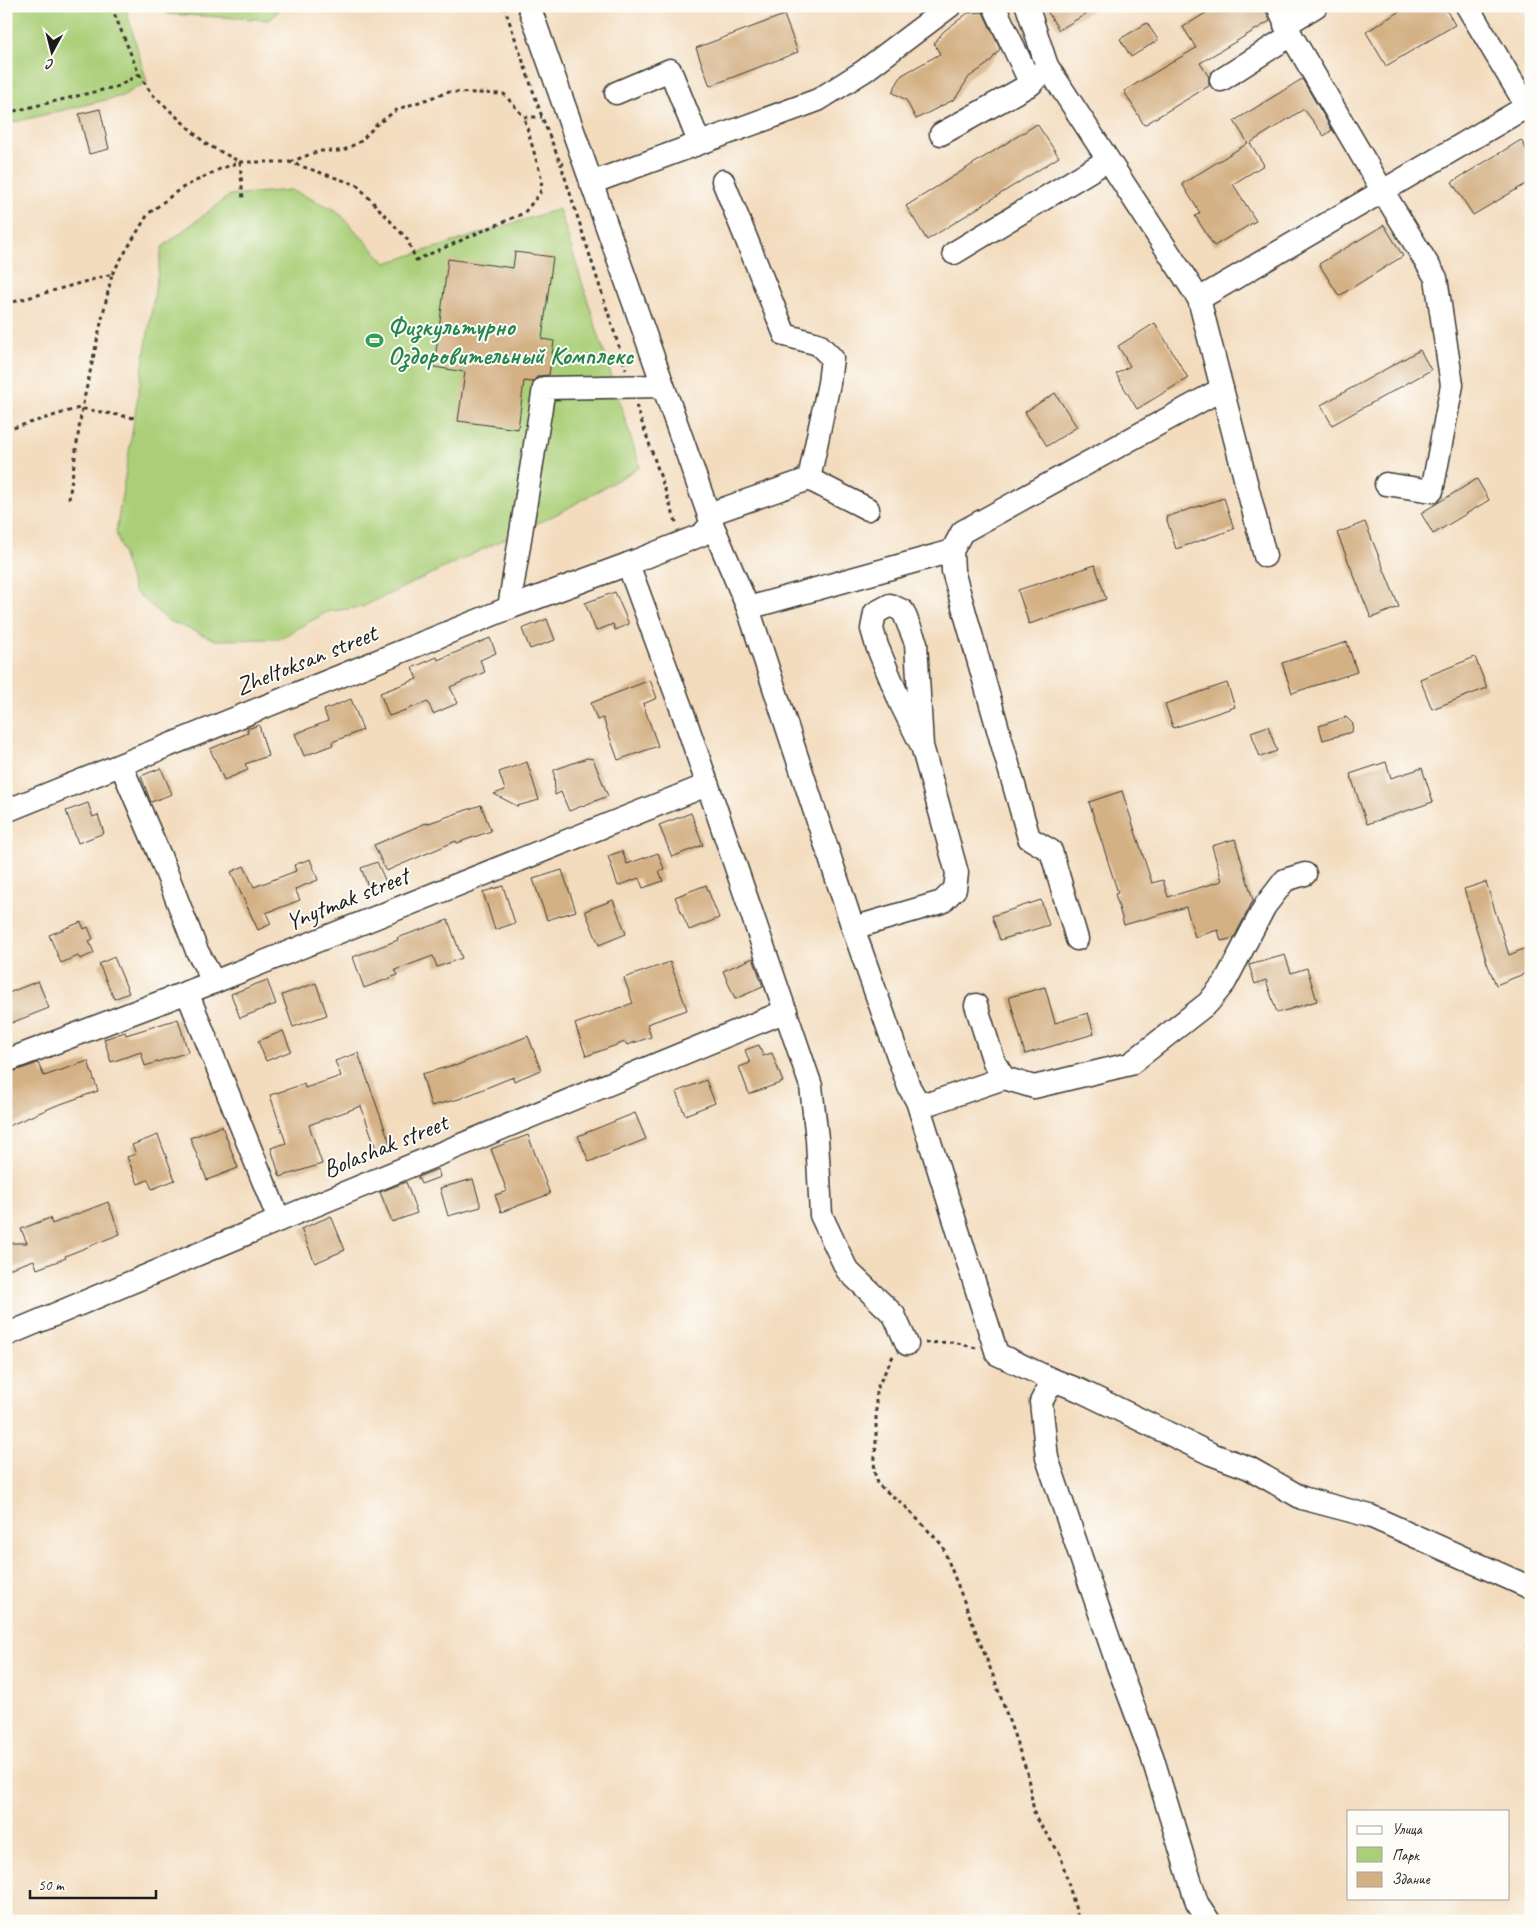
<svg xmlns="http://www.w3.org/2000/svg" width="1537" height="1927" viewBox="0 0 1537 1927" font-family="Caveat,sans-serif">
	<style>
		.green { fill: #aacf78; stroke: #63764a }
		.building { fill: #d4b185 }
		.lines { fill: none; stroke-linecap: round; stroke-linejoin: round }
		.minor-casing { stroke: #3c3934; stroke-width: 25 }
		.path { stroke: #3c3934; stroke-width: 3; stroke-dasharray: 4 4; stroke-linecap: butt }
		.minor { stroke: #fff; stroke-width: 22 }
		.labels { text-anchor: middle; dominant-baseline: central; stroke-width: 4; stroke-linejoin: round; paint-order: stroke }
		.leisure-label { font-size: 25px; font-weight: bold; fill: #27864d; stroke: #fdfcf7; text-anchor: start }
		.street-label { font-size: 25px; fill: #1c1c1c; stroke: #fdfcf7 }
	</style>
	<rect width="100%" height="100%" fill="#fdfcf7"/>
	<filter id="ink" filterUnits="userSpaceOnUse"><feTurbulence type="fractalNoise" baseFrequency=".02" numOctaves="2"/><feDisplacementMap in="SourceGraphic" scale="10" xChannelSelector="R" yChannelSelector="G"/><feConvolveMatrix kernelMatrix="1 2 1 2 8 2 1 2 1" color-interpolation-filters="sRGB"/></filter>
	<filter id="wash" filterUnits="userSpaceOnUse"><feTurbulence type="fractalNoise" baseFrequency=".0096" numOctaves="4" result="noise"/><feDisplacementMap in="SourceGraphic" scale="20" xChannelSelector="R" yChannelSelector="G"/><feGaussianBlur stdDeviation="1.12" result="paint"/><feColorMatrix in="noise" values="0 0 0 0 0 0 0 0 0 0 0 0 0 0 0 0 0 1.4 0 .05"/><feComposite in="paint" operator="in"/></filter>
	<g filter="url(#wash)">
		<rect width="100%" height="100%" fill="#f3dcbe"/>
		<!-- green -->
		<g class="green">
			<polygon points="6,6 125,6 147,82 122,96 6,124"/>
			<polygon points="158,6 283,6 270,20 168,14"/>
			<polygon points="291,190 336,210 386,263 559,209 640,467 561,512 362,607 327,612 279,639 216,640 169,621 134,591 116,532 162,247 230,195"/>
		</g>
		<g id="blocks">
			<!-- building -->
			<g class="building">
				<polygon points="1044,6 1099,6 1059,30"/>
				<polygon points="1217,6 1264,6 1270,21 1200,63 1209,77 1209,86 1144,125 1124,91 1196,48 1183,27"/>
				<polygon points="1408,6 1444,6 1455,25 1386,66 1366,32"/>
				<polygon points="983,12 1000,49 989,63 969,77 955,99 916,119 906,100 892,92 902,75 940,54 934,43 944,31 968,13"/>
				<polygon points="784,15 798,52 710,86 696,48"/>
				<polygon points="1147,23 1158,40 1131,57 1120,39"/>
				<polygon points="1302,79 1332,130 1324,136 1304,109 1250,143 1264,165 1233,184 1256,221 1214,246 1195,216 1200,213 1182,184 1248,143 1234,121"/>
				<polygon points="100,109 109,149 89,154 79,114"/>
				<polygon points="1037,124 1059,157 927,240 906,206"/>
				<polygon points="1521,140 1531,157 1531,181 1473,215 1452,182"/>
				<polygon points="1384,225 1403,256 1339,296 1319,264"/>
				<polygon points="515,252 553,257 542,339 554,341 549,375 538,376 532,382 524,381 518,429 458,421 465,372 434,367 448,259 513,268"/>
				<polygon points="1155,323 1188,378 1137,409 1116,374 1130,366 1118,346"/>
				<polygon points="1420,350 1431,370 1332,425 1321,405"/>
				<polygon points="1055,393 1077,427 1047,446 1025,412"/>
				<polygon points="1477,479 1489,500 1433,534 1421,513"/>
				<polygon points="1224,498 1234,529 1176,549 1166,517"/>
				<polygon points="1365,522 1399,607 1371,618 1337,533"/>
				<polygon points="1095,565 1106,599 1029,624 1018,590"/>
				<polygon points="615,592 629,624 615,630 613,624 596,631 585,603"/>
				<polygon points="547,619 555,640 530,649 522,629"/>
				<polygon points="490,638 496,653 480,660 485,672 450,687 458,703 433,714 428,702 389,716 380,693 417,679 412,668 437,657 438,660"/>
				<polygon points="1347,642 1357,672 1292,693 1282,663"/>
				<polygon points="1475,657 1487,688 1432,709 1420,679"/>
				<polygon points="650,680 657,698 643,704 658,746 618,760 603,718 597,720 591,703"/>
				<polygon points="1227,683 1235,707 1173,728 1165,704"/>
				<polygon points="351,699 363,730 332,742 333,745 304,756 295,734 328,721 324,710"/>
				<polygon points="1346,717 1353,724 1352,732 1323,740 1319,726"/>
				<polygon points="259,725 268,756 245,764 248,770 224,780 210,749 248,733 247,729"/>
				<polygon points="1268,726 1277,751 1260,757 1251,732"/>
				<polygon points="587,758 593,759 608,796 569,811 561,792 555,795 554,770"/>
				<polygon points="527,762 539,800 517,806 494,794 505,790 499,772"/>
				<polygon points="1386,762 1391,778 1422,768 1433,802 1367,824 1350,774"/>
				<polygon points="161,768 172,794 151,802 141,776"/>
				<polygon points="1122,791 1152,883 1163,880 1168,897 1222,881 1212,846 1235,839 1253,900 1234,938 1221,941 1218,930 1195,937 1186,907 1124,925 1115,894 1118,893 1089,802"/>
				<polygon points="88,803 93,817 98,815 104,833 78,843 66,811"/>
				<polygon points="481,805 491,831 457,843 456,841 386,871 374,845 426,823 426,824"/>
				<polygon points="691,813 703,845 672,857 659,825"/>
				<polygon points="622,851 627,864 658,853 664,869 659,871 663,881 643,888 639,878 618,886 608,856"/>
				<polygon points="310,859 318,880 295,889 300,900 266,913 271,924 258,930 231,872 244,866 254,887 296,871 294,865"/>
				<polygon points="377,862 386,882 369,889 361,868"/>
				<polygon points="562,870 576,911 547,920 533,879"/>
				<polygon points="1486,882 1509,955 1526,948 1531,960 1531,971 1496,985 1487,963 1464,889"/>
				<polygon points="706,885 719,918 689,930 675,897"/>
				<polygon points="503,886 515,923 495,930 483,892"/>
				<polygon points="613,900 626,934 599,945 585,911"/>
				<polygon points="1041,900 1049,925 1000,940 992,916"/>
				<polygon points="448,920 462,958 437,967 433,956 395,970 398,975 364,988 353,957 398,940 397,938"/>
				<polygon points="81,922 84,929 88,927 93,939 89,941 94,953 80,959 78,956 61,963 49,935"/>
				<polygon points="1285,955 1291,973 1307,968 1317,1001 1277,1013 1266,980 1255,984 1249,965"/>
				<polygon points="114,957 129,993 114,999 99,964"/>
				<polygon points="753,958 763,987 735,999 723,971"/>
				<polygon points="670,962 687,1010 647,1024 651,1037 627,1045 625,1042 586,1056 575,1024 633,1003 624,978"/>
				<polygon points="267,980 276,1004 240,1018 231,994"/>
				<polygon points="38,981 49,1008 6,1025 6,994"/>
				<polygon points="316,983 327,1015 293,1027 282,995"/>
				<polygon points="1045,987 1055,1023 1088,1013 1094,1034 1025,1054 1009,997"/>
				<polygon points="178,1019 188,1052 145,1066 141,1052 111,1062 104,1039 125,1032 126,1035"/>
				<polygon points="283,1031 291,1051 266,1061 258,1041"/>
				<polygon points="528,1036 541,1070 514,1081 513,1077 459,1099 431,1106 422,1074 454,1065 455,1066"/>
				<polygon points="759,1045 763,1056 772,1053 783,1082 749,1094 739,1067 750,1063 745,1050"/>
				<polygon points="358,1053 392,1149 378,1154 361,1106 309,1125 322,1164 280,1177 271,1148 286,1143 270,1095 304,1084 305,1088 341,1076 335,1061"/>
				<polygon points="88,1061 98,1091 55,1106 6,1127 6,1074 38,1063 44,1076"/>
				<polygon points="706,1080 715,1103 685,1115 676,1092"/>
				<polygon points="635,1113 646,1139 589,1162 578,1136"/>
				<polygon points="222,1126 238,1168 207,1180 190,1138"/>
				<polygon points="158,1135 175,1180 152,1189 148,1180 138,1184 127,1157 136,1154 132,1145"/>
				<polygon points="528,1135 550,1194 501,1212 495,1195 507,1191 491,1149"/>
				<polygon points="438,1169 440,1177 421,1184 418,1177"/>
				<polygon points="473,1179 481,1207 448,1216 440,1188"/>
				<polygon points="406,1182 417,1213 392,1222 380,1192"/>
				<polygon points="108,1202 120,1234 65,1256 66,1258 37,1269 34,1260 6,1270 6,1243 27,1243 21,1229 50,1218 52,1224"/>
				<polygon points="331,1216 345,1250 315,1263 301,1229"/>
			</g>
		</g>
	</g>
	<g filter="url(#ink)">
		<use href="#blocks" fill-opacity="0" stroke="#3c3934" stroke-width="1"/>
		<g class="lines">
			<defs>
				<g id="minor">
					<polyline points="529,6 712,524 748,608 853,928 909,1087 917,1101 931,1103 1004,1078"/>
					<polyline points="994,6 1031,84"/>
					<polyline points="1027,6 1047,66 1199,299 1265,556"/>
					<polyline points="1278,6 1291,35 1382,190 1436,278 1452,385 1432,491 1386,484"/>
					<polyline points="1467,6 1531,113"/>
					<polyline points="1285,25 1316,6"/>
					<polyline points="1221,80 1291,35"/>
					<polyline points="616,93 670,70 699,142"/>
					<polyline points="941,134 1031,84 1047,66"/>
					<polyline points="591,183 818,100 864,71 950,6"/>
					<polyline points="954,253 1108,160"/>
					<polyline points="1199,299 1531,104"/>
					<polyline points="809,479 868,509"/>
					<polyline points="709,514 809,479 829,383 832,358 818,344 785,335 723,181"/>
					<polyline points="628,564 683,713 811,1086 817,1139 821,1215 847,1270 894,1315 907,1344"/>
					<polyline points="509,608 544,388 663,386"/>
					<polyline points="748,608 952,551"/>
					<polyline points="121,765 160,856 197,951 214,982"/>
					<polyline points="6,811 509,608 628,564 701,535 712,524"/>
					<polyline points="853,928 942,902 955,889 957,873 922,746 901,704 877,646 872,629 875,613 890,605 903,611 916,643 922,746"/>
					<polyline points="1077,939 1051,851 1029,838 953,571 952,551 962,532 1222,389"/>
					<polyline points="187,992 279,1220"/>
					<polyline points="976,1005 994,1062 1004,1078 1034,1087 1130,1064 1208,1003 1225,982 1265,906 1285,880 1305,874"/>
					<polyline points="6,1061 214,982 707,785"/>
					<polyline points="917,1101 997,1354 1053,1380 1079,1390 1211,1454 1249,1468 1302,1498 1370,1516 1531,1588"/>
					<polyline points="6,1335 279,1220 786,1011"/>
					<polyline points="1053,1380 1041,1402 1047,1458 1117,1663 1152,1756 1197,1903 1209,1921"/>
				</g>
			</defs>
			<!-- minor casing -->
			<use href="#minor" class="minor-casing"/>
			<!-- path -->
			<g class="path">
				<polyline points="504,6 542,117 561,165"/>
				<polyline points="139,74 151,93 206,144 240,162 289,162 357,185 407,239 416,260 524,213 540,193 542,180 524,117"/>
				<polyline points="6,113 119,86 139,74 111,6"/>
				<polyline points="290,162 319,151 342,151 361,141 376,125 398,109 449,92 504,94 524,117 542,117"/>
				<polyline points="564,163 561,165 626,369"/>
				<polyline points="112,274 148,214 180,189 220,169 240,162 243,200"/>
				<polyline points="6,304 112,274 82,408 69,499"/>
				<polyline points="636,405 677,525"/>
				<polyline points="6,430 79,408 134,418"/>
				<polyline points="925,1343 954,1342 976,1348"/>
				<polyline points="893,1356 876,1390 876,1444 874,1470 877,1484 904,1505 942,1545 994,1678 1027,1772 1035,1817 1060,1854 1079,1921"/>
				<polyline points="1531,1614 1527,1618 1527,1673 1531,1685"/>
			</g>
			<!-- minor -->
			<use href="#minor" class="minor"/>
		</g>
	</g>
	<!-- icons -->
	<defs>
		<symbol id="stadium-bare" viewBox="-9 -9 18 18"><path d="M0-5a6.5 5 0 1 0 0 10a6.5 5 0 1 0 0-10ZM-3.5-1.8h7v3.6h-7Z" fill="#2e9e5b" stroke="#fdfcf7" stroke-width="2.5" paint-order="stroke"/></symbol>
	</defs>
	<g fill-rule="evenodd">
		<use href="#stadium-bare" x="362" y="328" width="25" height="25"/>
	</g>
	<g class="labels">
		<!-- leisure labels -->
		<g class="leisure-label">
			<text x="388" y="327">Физкультурно<tspan x="388" dy="29">Оздоровительный Комплекс</tspan></text>
		</g>
		<!-- street labels -->
		<g class="street-label">
			<text transform="translate(306 660) rotate(-22)">Zheltoksan street</text>
			<text transform="translate(347 899) rotate(-22)">Ynytmak street</text>
			<text transform="translate(385 1146) rotate(-22)">Bolashak street</text>
		</g>
	</g>
	<!-- margin -->
	<rect width="1537" height="1927" fill="none" stroke="#fdfcf7" stroke-width="25"/>
	<!-- legend -->
	<rect x="1347" y="1810" width="162" height="90" fill="#fdfcf7" stroke="#a3a29f"/>
	<rect x="1357" y="1826" width="25" height="8" fill="#ffffff" stroke="#a3a29f"/>
	<text x="1392" y="1834" font-size="15" fill="#1c1c1c">Улица</text>
	<rect x="1357" y="1847" width="25" height="15" fill="#aacf78" stroke="#a3a29f"/>
	<text x="1392" y="1860" font-size="15" fill="#1c1c1c">Парк</text>
	<rect x="1357" y="1872" width="25" height="15" fill="#d4b185" stroke="#a3a29f"/>
	<text x="1392" y="1884" font-size="15" fill="#1c1c1c">Здание</text>
	<!-- north arrow -->
	<g transform="translate(52 52) rotate(187)" stroke="#fdfcf7" stroke-width="4" paint-order="stroke">
	<path d="M0-4L9 19L0 12L-9 19Z" fill="#1c1c1c"/>
	<text y="-8" font-size="14" font-weight="bold" text-anchor="middle" fill="#1c1c1c">С</text>
	</g>
	<!-- scale -->
	<path d="M30 1890v8h126v-8" fill="none" stroke="#1c1c1c" stroke-width="2.5"/>
	<text x="38" y="1890" font-size="15" fill="#1c1c1c" stroke="#fdfcf7" stroke-width="4" paint-order="stroke">50 m</text>
</svg>
